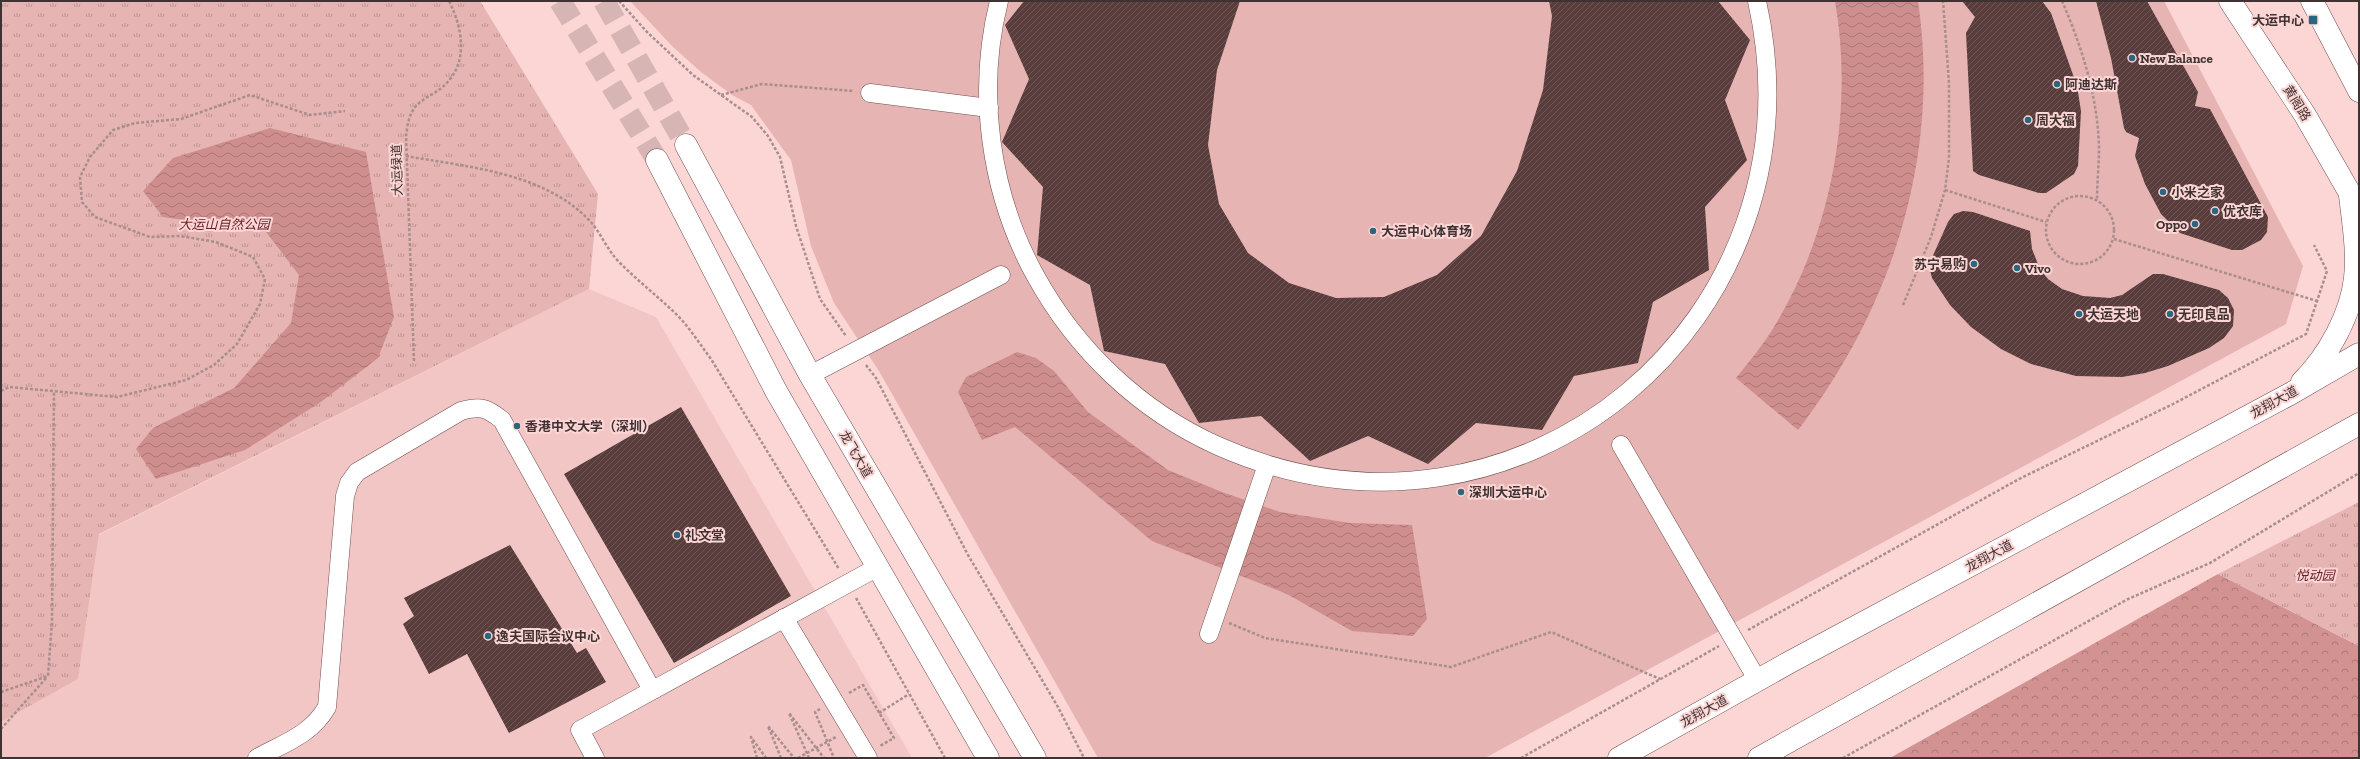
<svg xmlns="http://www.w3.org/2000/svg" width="2360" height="759" viewBox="0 0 2360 759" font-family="'Zilla Slab','Noto Sans SC',serif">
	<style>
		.built { fill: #f1c6c4 }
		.forest { fill: url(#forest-crowns) }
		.park { fill: url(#park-tufts) }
		.garden { fill: #e6b4b2 }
		.water { fill: url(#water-waves) }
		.building { fill: url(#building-hatch) }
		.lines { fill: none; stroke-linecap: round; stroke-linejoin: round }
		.major-tunnel { stroke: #d6b5b4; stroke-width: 22; stroke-dasharray: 22 11; stroke-linecap: butt }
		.minor-casing { stroke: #6e504f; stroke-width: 19 }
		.major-casing { stroke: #6e504f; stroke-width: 23 }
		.path { stroke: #a88e8d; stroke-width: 2.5; stroke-dasharray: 3 2; stroke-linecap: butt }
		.minor { stroke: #fff; stroke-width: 18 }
		.major { stroke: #fff; stroke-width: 22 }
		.poi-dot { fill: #2c657e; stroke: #fbd6d5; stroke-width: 1.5 }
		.labels { text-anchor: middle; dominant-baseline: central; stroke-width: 4; stroke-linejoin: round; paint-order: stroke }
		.poi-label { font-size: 13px; font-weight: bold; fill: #403232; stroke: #fbd6d5; text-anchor: start }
		.street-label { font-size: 13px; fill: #403232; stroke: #fbd6d5 }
		.park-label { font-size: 13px; font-style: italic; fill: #691d23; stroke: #fbd6d5 }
	</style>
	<defs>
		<pattern id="forest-crowns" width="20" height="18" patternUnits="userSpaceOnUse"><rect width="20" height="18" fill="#d29291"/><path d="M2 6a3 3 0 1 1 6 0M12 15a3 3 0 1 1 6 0" fill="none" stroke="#ac7877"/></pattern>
		<pattern id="park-tufts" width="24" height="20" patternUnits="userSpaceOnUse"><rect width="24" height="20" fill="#e6b4b2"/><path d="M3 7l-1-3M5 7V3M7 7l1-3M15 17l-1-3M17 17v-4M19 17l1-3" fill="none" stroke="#bc9391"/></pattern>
		<pattern id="water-waves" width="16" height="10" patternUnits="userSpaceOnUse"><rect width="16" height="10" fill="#ce8e8d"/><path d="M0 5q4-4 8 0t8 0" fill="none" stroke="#a97574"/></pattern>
		<pattern id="building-hatch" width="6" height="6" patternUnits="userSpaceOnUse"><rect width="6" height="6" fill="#593c3c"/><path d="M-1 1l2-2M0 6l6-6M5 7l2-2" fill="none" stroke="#6f5757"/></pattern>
	</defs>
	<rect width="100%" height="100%" fill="#fbd6d5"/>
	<!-- built -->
	<polygon class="built" points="589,289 656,317 912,758 1,758 1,722 78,679 99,535"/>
	<!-- forest -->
	<polygon class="forest" points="2218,574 2359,646 2359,758 1890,758"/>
	<!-- park -->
	<g class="park">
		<polygon points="1,1 480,1 598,194 589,289 99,534 78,679 1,722"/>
		<polygon points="2359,502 2359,646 2218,574"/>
	</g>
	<!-- garden -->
	<polygon class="garden" points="630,1 2164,1 2303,266 2286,324 1485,758 1098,758 879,371 834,303 811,246 791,160 751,105 732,95 701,72 672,46"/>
	<!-- water -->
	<g class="water">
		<path d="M1835 1H1918C1941 156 1892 308 1798 430L1736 378C1749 362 1763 345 1774 327 1832 232 1854 110 1835 1Z"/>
		<polygon points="270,128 366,152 394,317 378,358 321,402 245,450 156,479 136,449 153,428 234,388 291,323 299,275 266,232 163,217 143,191 173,158"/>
		<polygon points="1017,352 1036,358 1054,371 1088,412 1168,470 1222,492 1280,512 1350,523 1412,525 1427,619 1413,636 1352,631 1287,594 1152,541 1015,427 982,440 958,392 966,377"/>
	</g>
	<!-- building -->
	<g class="building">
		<polygon points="1024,1 1240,1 1217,70 1208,145 1219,204 1248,253 1289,283 1336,298 1384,297 1437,275 1481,236 1517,171 1543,90 1552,16 1549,1 1718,1 1750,40 1725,100 1747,160 1705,207 1709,270 1653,302 1638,363 1574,376 1542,430 1476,423 1428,464 1368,436 1310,461 1261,416 1199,423 1165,364 1104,351 1090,285 1037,255 1043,187 1002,142 1029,79 1005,25"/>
		<polygon points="1962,1 2042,1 2051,13 2077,86 2081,111 2078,166 2074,174 2046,193 2039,193 1979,175 1973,171 1966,33 1975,17"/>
		<polygon points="2096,1 2147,1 2198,92 2195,106 2210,109 2268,217 2267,232 2261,240 2242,250 2232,250 2180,233 2161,214 2145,184 2135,156 2139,138 2126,132 2124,128 2111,58"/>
		<polygon points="1963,211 1973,212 2030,231 2032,249 2040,269 2048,279 2062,289 2083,296 2110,298 2122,295 2153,274 2163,274 2219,290 2228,298 2234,310 2233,326 2224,338 2209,348 2168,366 2145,373 2122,377 2076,376 2031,364 2001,349 1971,327 1950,305 1932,278 1929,266 1931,260 1948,222 1954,214"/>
		<polygon points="681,407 791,596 674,663 564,474"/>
		<polygon points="510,545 577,653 586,648 606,682 509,733 467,654 429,674 403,624 414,616 404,598"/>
	</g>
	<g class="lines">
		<!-- major-tunnel -->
		<g class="major-tunnel">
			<polyline points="560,1 657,160"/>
			<polyline points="604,1 686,145"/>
		</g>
		<defs>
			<g id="minor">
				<path d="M999 1C976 92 990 193 1035 275 1076 350 1140 411 1218 446 1518 579 1828 320 1757 1"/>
				<polyline points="870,93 989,108"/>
				<polyline points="810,375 1001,275"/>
				<polyline points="1621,445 1758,681"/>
				<polyline points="784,618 868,758"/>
				<polyline points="1209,634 1267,465"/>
				<path d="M257 758C284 743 311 735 327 707L345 496 349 483 357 472 461 411C480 406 486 407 502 420L652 690"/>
				<polyline points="595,758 580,730 878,567"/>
			</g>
			<g id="major">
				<polyline points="2230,1 2305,115 2359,209"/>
				<polyline points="2312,1 2359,91"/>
				<polyline points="686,145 810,375 1035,758"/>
				<polyline points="657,160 776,391 988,758"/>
				<path d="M2302 382C2328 356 2351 315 2355 278 2358 251 2353 223 2350 195"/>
				<polyline points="1619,758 1790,662 2290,394 2359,354"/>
				<polyline points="1759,758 2359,424"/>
			</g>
		</defs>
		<!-- minor casing -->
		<use href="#minor" class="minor-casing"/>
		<!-- major casing -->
		<use href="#major" class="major-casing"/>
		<!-- path -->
		<g class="path">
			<polyline points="619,1 647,32 693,75 752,117 768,136 780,157 796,226 820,299 846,336"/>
			<path d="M2062 1C2082 47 2098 98 2099 148 2099 165 2097 183 2097 200"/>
			<polyline points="721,95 762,84 854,91"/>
			<path d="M406 156C467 167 542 172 588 219 601 232 606 249 620 263 637 280 656 295 674 312 688 325 699 343 711 359L839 569"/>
			<polyline points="1945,190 2046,222"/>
			<circle cx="2080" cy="230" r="34"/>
			<polyline points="2114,239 2317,301"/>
			<polyline points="1903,305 1931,237 1945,190 1949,158 1949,83 1943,1"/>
			<path d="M414 361 406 136C407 129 408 119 412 112 417 101 431 96 440 89 470 66 463 29 449 1"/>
			<polyline points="866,365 876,378 968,555 1058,707 1084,758"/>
			<polyline points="1,391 9,387 117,397 186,380 214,365 237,344 260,304 265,279 253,257 216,242 180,236 150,237 95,217 82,202 80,177 90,157 113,130 135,123 181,119 250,95 310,115 345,111"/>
			<polyline points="856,598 945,758"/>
			<polyline points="1229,623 1265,638 1451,667 1551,632 1660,679"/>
			<polyline points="1748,630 2019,479 2173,404 2306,334 2327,271 2314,245"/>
			<polyline points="1,692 48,676 52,621 54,391"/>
			<polyline points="849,693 863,685 894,738 880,746"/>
			<polyline points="820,709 815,712 834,758"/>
			<polyline points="879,713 909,694"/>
			<polyline points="1,729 47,677"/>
			<polyline points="757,758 751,737 766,758"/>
			<polyline points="781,758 768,726 794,758"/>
			<polyline points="798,758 836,737"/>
			<polyline points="809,758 789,713 824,758"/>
			<polyline points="1521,758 1719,646"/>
			<polyline points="1843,758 2128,599 2210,563 2359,473"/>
		</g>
		<!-- minor -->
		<use href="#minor" class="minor"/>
		<!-- major -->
		<use href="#major" class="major"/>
	</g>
	<!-- markers -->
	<g class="poi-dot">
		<rect x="2308" y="15" width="10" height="10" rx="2"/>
		<circle cx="2132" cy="58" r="4"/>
		<circle cx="2057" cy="84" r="4"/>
		<circle cx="2028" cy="120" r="4"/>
		<circle cx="2163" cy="192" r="4"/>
		<circle cx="2215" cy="211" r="4"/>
		<circle cx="2195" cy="224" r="4"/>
		<circle cx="1373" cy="231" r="4"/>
		<circle cx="1974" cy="264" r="4"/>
		<circle cx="2017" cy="268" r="4"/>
		<circle cx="2079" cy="314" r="4"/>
		<circle cx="2170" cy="314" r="4"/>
		<circle cx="517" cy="426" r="4"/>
		<circle cx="1461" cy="492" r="4"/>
		<circle cx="677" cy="535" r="4"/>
		<circle cx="488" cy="636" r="4"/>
	</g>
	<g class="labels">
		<!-- poi labels -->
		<g class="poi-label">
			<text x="2304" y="20" text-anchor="end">大运中心</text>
			<text x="2140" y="58">New Balance</text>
			<text x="2065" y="84">阿迪达斯</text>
			<text x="2036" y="120">周大福</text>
			<text x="2171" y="192">小米之家</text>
			<text x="2223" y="211">优衣库</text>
			<text x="2187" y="224" text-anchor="end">Oppo</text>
			<text x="1381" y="231">大运中心体育场</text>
			<text x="1966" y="264" text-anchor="end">苏宁易购</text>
			<text x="2025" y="268">Vivo</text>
			<text x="2087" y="314">大运天地</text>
			<text x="2178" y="314">无印良品</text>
			<text x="525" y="426">香港中文大学（深圳）</text>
			<text x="1469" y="492">深圳大运中心</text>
			<text x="685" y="535">礼文堂</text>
			<text x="496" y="636">逸夫国际会议中心</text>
		</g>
		<!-- street labels -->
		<g class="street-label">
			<text transform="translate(2297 103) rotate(58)">黄阁路</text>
			<text transform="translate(397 170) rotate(-91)">大运绿道</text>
			<text transform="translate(2274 402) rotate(-29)">龙翔大道</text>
			<text transform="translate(856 454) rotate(60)">龙飞大道</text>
			<text transform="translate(1989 556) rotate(-28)">龙翔大道</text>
			<text transform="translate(1704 711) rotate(-29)">龙翔大道</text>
		</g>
		<!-- park labels -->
		<g class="park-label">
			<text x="224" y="224">大运山自然公园</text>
			<text x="2315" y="575">悦动园</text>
		</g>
	</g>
	<!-- border -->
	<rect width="2360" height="759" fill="none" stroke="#403232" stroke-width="4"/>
</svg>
